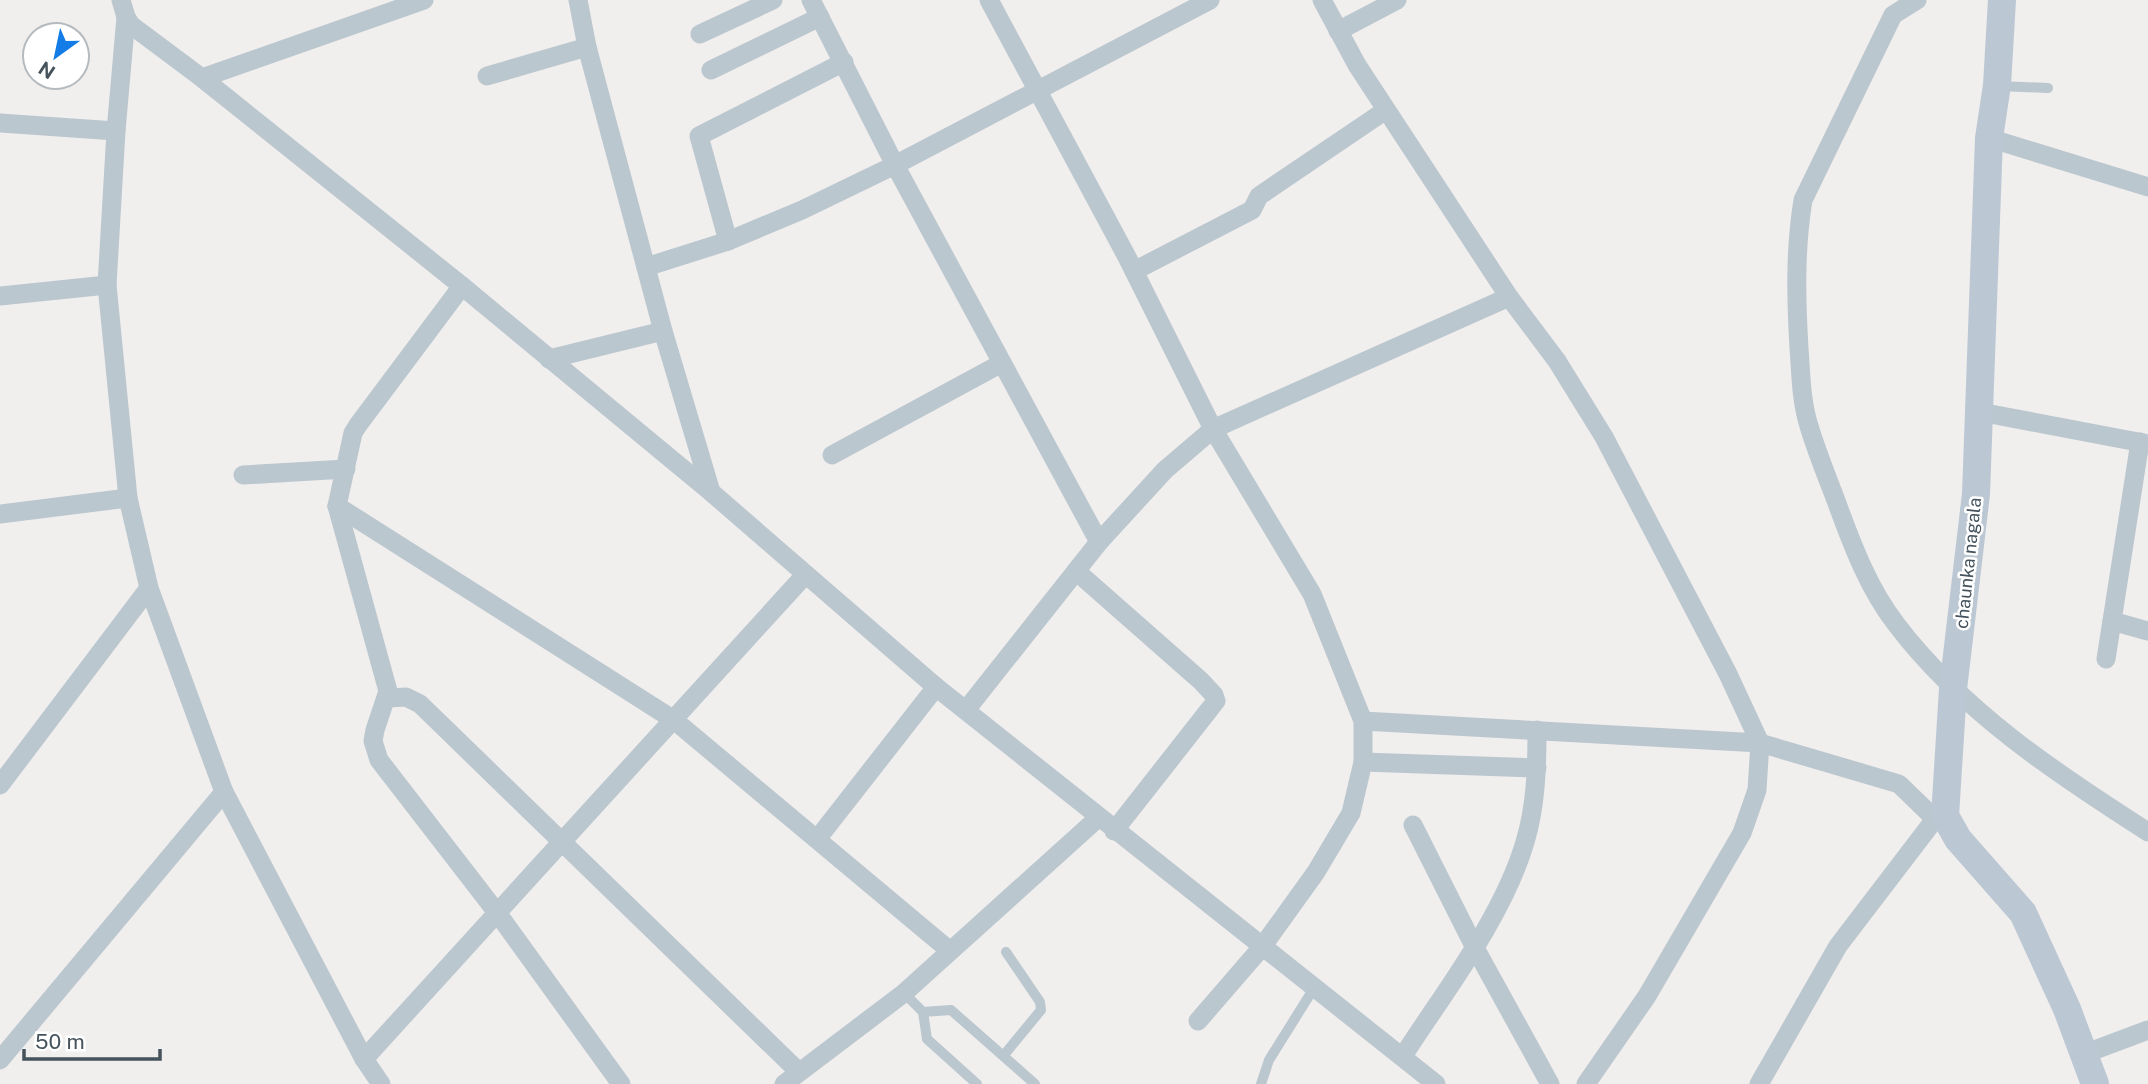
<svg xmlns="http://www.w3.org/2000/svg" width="2148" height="1084" viewBox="0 0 2148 1084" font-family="'Public Sans',sans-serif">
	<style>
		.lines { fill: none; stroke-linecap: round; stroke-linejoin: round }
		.service { stroke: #bbc7ce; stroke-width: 10 }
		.minor { stroke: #bbc7ce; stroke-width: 19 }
		.secondary { stroke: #bbc8d3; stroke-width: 28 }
		.labels { text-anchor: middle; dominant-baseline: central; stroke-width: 5; stroke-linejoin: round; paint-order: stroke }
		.street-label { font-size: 18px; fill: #45535c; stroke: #fff }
	</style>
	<rect width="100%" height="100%" fill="#f1eeee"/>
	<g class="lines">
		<!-- service -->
		<g class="service">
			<polyline points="2000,86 2048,88"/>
			<polyline points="904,993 923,1012 927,1039 977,1084"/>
			<polyline points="923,1012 951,1010 1035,1084"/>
			<polyline points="1004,1055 1041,1010 1040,1002 1006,952"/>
			<polyline points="1261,1084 1269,1060 1314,988"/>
		</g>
		<!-- minor -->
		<g class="minor">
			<polyline points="121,0 126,17 131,25 202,78 462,286 711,492 936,687 1436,1084"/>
			<polyline points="578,0 587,47 663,331 711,492"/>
			<polyline points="811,0 895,165 1099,542"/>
			<polyline points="989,0 1127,257 1213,429 1312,594 1363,721 1363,762 1351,813 1316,872 1262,947 1198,1021"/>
			<polyline points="1322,0 1357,65 1509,297 1557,361 1604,437 1728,674 1760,743 1757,790 1742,833 1647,996 1586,1084"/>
			<path d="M1917 0 1893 15 1803 200C1795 249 1796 298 1799 348 1801 374 1801 401 1809 426 1817 453 1828 479 1838 506 1853 547 1869 589 1896 624 1962 711 2057 774 2148 832"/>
			<polyline points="126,17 116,131 107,285 128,498 149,588 224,792 364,1059 381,1084"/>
			<polyline points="1338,31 1397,0"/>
			<polyline points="700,34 773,0"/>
			<polyline points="711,70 820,17"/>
			<polyline points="487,76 587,47"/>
			<polyline points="202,78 424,0"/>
			<polyline points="0,123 116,131"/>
			<polyline points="1989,138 2148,187"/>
			<polyline points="728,241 699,136 844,62"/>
			<polyline points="646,267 728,241 802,210 895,165 1210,0"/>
			<polyline points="1134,271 1252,210 1259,196 1386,110"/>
			<polyline points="462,286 358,425 353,433 337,506 674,720 949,950"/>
			<polyline points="0,296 107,285"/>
			<polyline points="549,359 663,331"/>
			<polyline points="1980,412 2148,444"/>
			<polyline points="832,455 1002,363"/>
			<polyline points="243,475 346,469"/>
			<polyline points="337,506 388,691 375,730 373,741 379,760 498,914 621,1084"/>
			<polyline points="0,514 128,498"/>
			<polyline points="1076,571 1201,681 1214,695 1216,701 1114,831"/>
			<polyline points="2112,621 2148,631"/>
			<polyline points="2106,659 2140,442"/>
			<polyline points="388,698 406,697 420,704 799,1072"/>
			<polyline points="966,710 1099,542 1165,470 1213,429 1509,297"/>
			<polyline points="1363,721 1760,743 1899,784 1935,819"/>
			<polyline points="1363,762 1537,768"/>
			<polyline points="0,785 149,588"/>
			<polyline points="1413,825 1474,946 1550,1084"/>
			<polyline points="818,838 936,687"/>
			<polyline points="2084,1054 2148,1030"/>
			<path d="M1403 1056C1445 991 1503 917 1525 842 1536 806 1537 767 1537 730"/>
			<polyline points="364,1059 805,575"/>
			<polyline points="0,1060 224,792"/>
			<polyline points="784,1084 904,993 1098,818"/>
			<polyline points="1759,1084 1838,946 1935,819 1945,816"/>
		</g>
		<!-- secondary -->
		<polyline class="secondary" points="2002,0 1997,85 1989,138 1976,494 1953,689 1945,816 1958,839 2023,913 2067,1009 2095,1084"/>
	</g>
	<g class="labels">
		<!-- street labels -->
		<g class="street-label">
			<text transform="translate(1968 563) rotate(-84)">chaunka nagala</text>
		</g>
	</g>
	<!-- north arrow -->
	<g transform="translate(56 56) rotate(213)"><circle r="33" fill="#ffffff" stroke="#b5babe" stroke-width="2"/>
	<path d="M0-5L12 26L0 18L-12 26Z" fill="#137ce6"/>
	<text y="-10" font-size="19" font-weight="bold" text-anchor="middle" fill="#45535c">N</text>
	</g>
	<!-- scale -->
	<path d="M24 1049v10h136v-10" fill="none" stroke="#45535c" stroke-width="3.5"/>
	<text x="35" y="1049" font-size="21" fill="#45535c" stroke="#ffffff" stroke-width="5" paint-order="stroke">50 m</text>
</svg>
